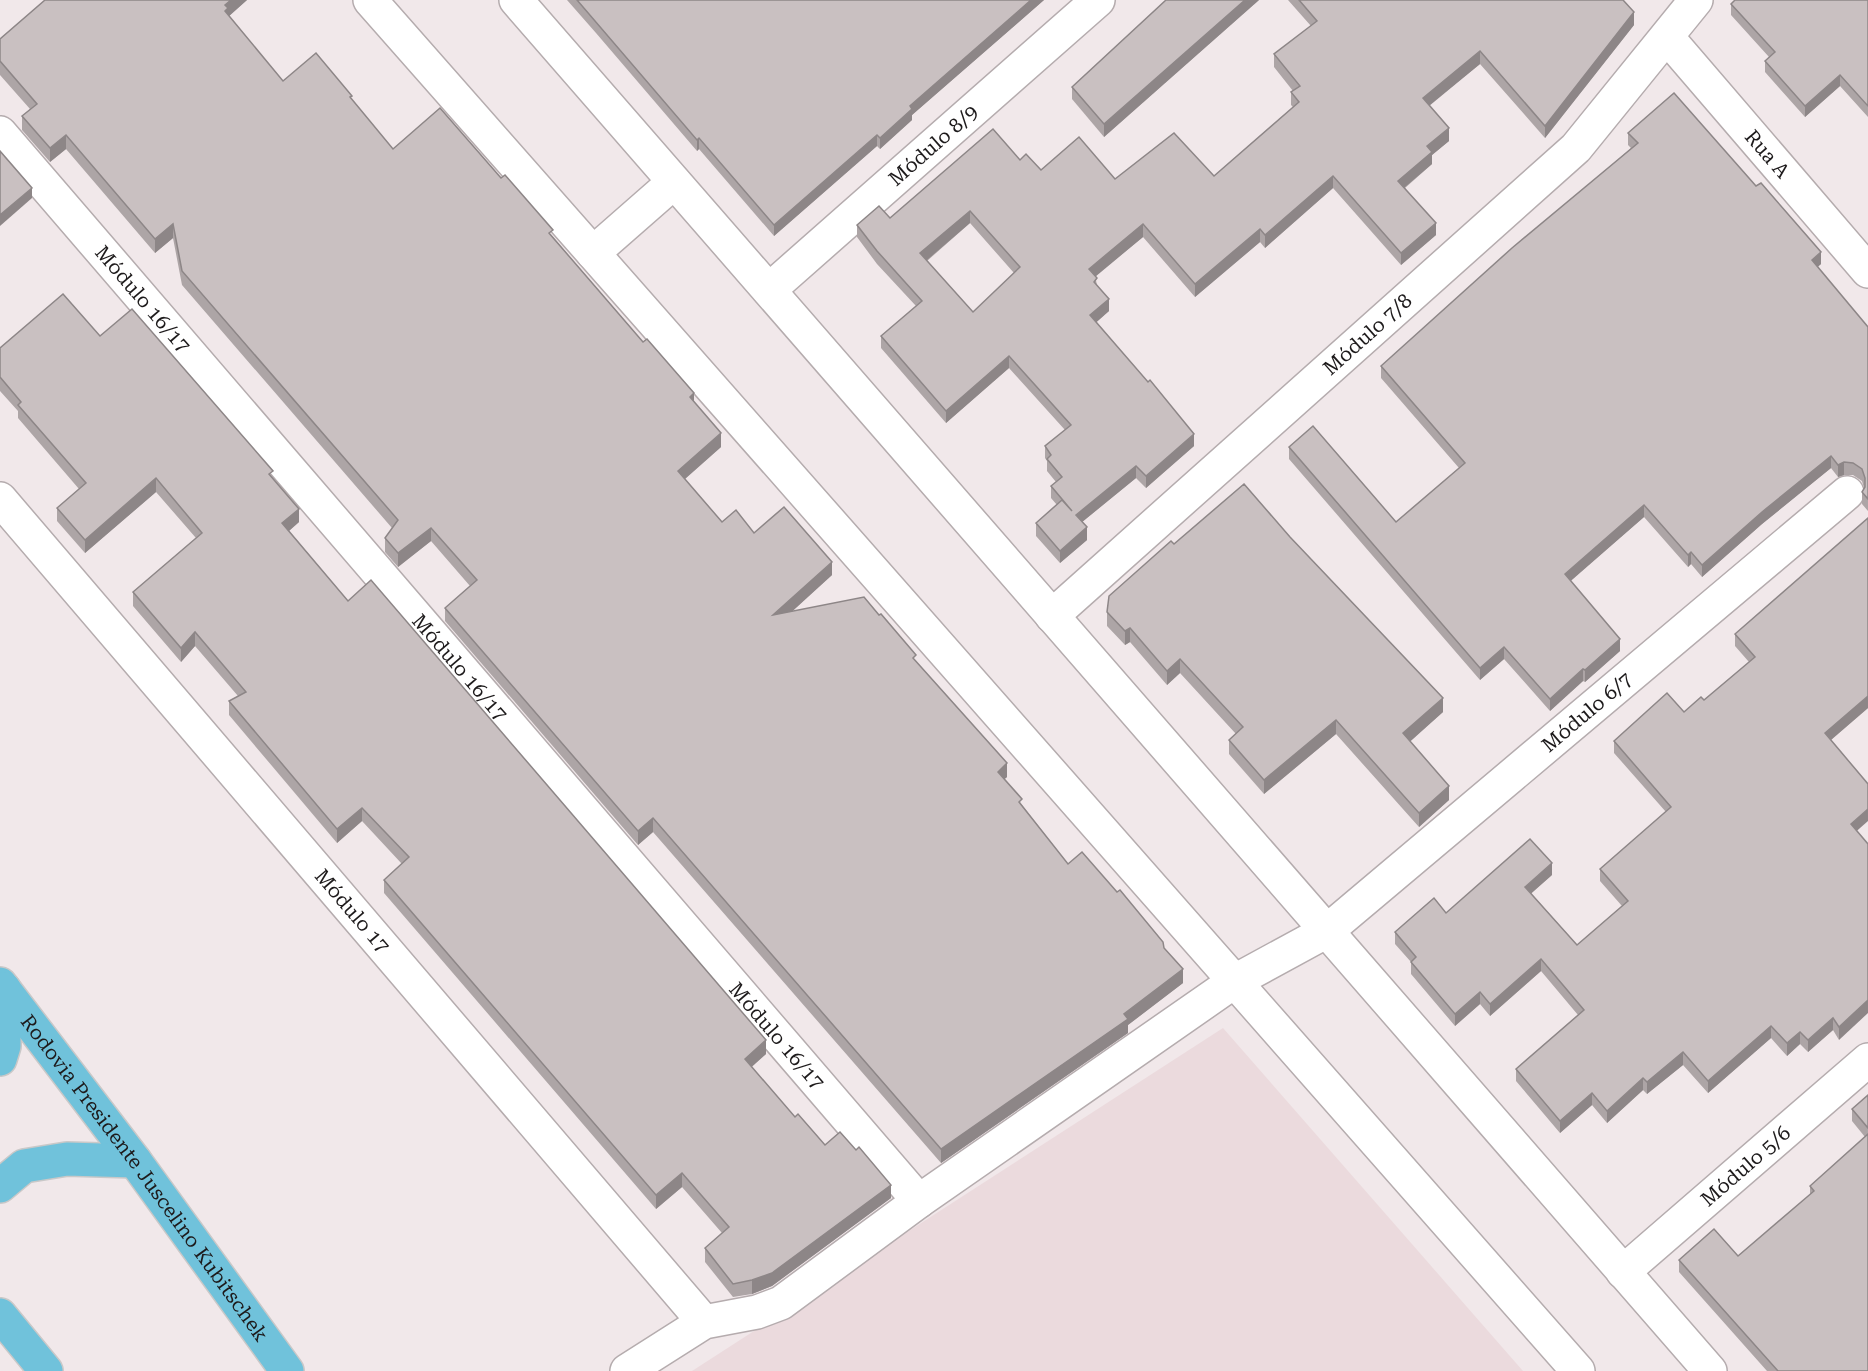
<svg xmlns="http://www.w3.org/2000/svg" width="1868" height="1371" viewBox="0 0 1868 1371" font-family="'Roboto Serif',serif">
	<style>
		.built { fill: #ebdadd }
		.lines { fill: none; stroke-linecap: round; stroke-linejoin: round }
		.minor-casing { stroke: #b5acae; stroke-width: 36 }
		.tertiary-casing { stroke: #b5acae; stroke-width: 36 }
		.trunk-casing { stroke: #c9c8c8; stroke-width: 36 }
		.minor { stroke: #fff; stroke-width: 33 }
		.tertiary { stroke: #fff; stroke-width: 33 }
		.trunk { stroke: #70c2db; stroke-width: 33 }
		.wall { fill: #ada5a6; fill-rule: evenodd }
		.shaded-wall { fill: #8d8687 }
		.building { fill: #c9c0c1; stroke: #8d8687; stroke-width: 1.5; fill-rule: evenodd }
		.labels { text-anchor: middle; dominant-baseline: central; stroke-width: 5; stroke-linejoin: round; paint-order: stroke }
		.street-label { font-size: 20px; fill: #1d1a1b; stroke: #f1e8ea }
	</style>
	<rect width="100%" height="100%" fill="#f1e8ea"/>
	<!-- built -->
	<polygon class="built" points="1223,1028 1523,1371 692,1371"/>
	<g class="lines">
		<defs>
			<g id="minor">
				<path id="s1" d="M1667 37 1868 271"/>
				<path id="s2" d="M0 133 919 1201"/>
				<path id="s3" d="M769 290 1098 0"/>
				<path id="s4" d="M0 499 704 1322"/>
				<path id="s5" d="M1052 616 1576 148 1696 0"/>
				<path id="s6" d="M1623 1272 1868 1060"/>
				<path id="s7" d="M627 1371 704 1322 757 1312 781 1303 919 1201 1235 981 1327 931 1847 493"/>
			</g>
			<g id="tertiary">
				<polyline points="370,0 1578,1371"/>
				<polyline points="516,0 1710,1371"/>
				<polyline points="593,253 674,182"/>
			</g>
			<g id="trunk">
				<path id="s8" d="M0 984 135 1161 287 1371"/>
				<polyline points="0,1059 4,1046 4,989"/>
				<polyline points="0,1186 24,1166 67,1159 135,1161"/>
				<polyline points="0,1315 46,1371"/>
			</g>
		</defs>
		<!-- minor casing -->
		<use href="#minor" class="minor-casing"/>
		<!-- tertiary casing -->
		<use href="#tertiary" class="tertiary-casing"/>
		<!-- trunk casing -->
		<use href="#trunk" class="trunk-casing"/>
		<!-- minor -->
		<use href="#minor" class="minor"/>
		<!-- tertiary -->
		<use href="#tertiary" class="tertiary"/>
		<!-- trunk -->
		<use href="#trunk" class="trunk"/>
	</g>
	<!-- wall -->
	<g class="wall">
		<polygon points="45,0 247,0 229,16 283,81 352,100 393,149 553,237 694,402 721,447 685,479 722,522 754,533 832,575 792,611 916,662 1007,777 1004,779 1022,805 1068,864 1164,948 1183,983 1128,1025 1128,1033 941,1163 653,832 638,845 445,621 445,608 470,586 431,541 398,567 385,552 385,538 392,528 182,285 173,238 155,253 66,149 50,162 22,130 22,116 30,109 0,75 0,39"/>
		<polygon points="567,0 1044,0 912,115 912,120 880,149 877,146 774,236 699,149 697,151 596,33"/>
		<polygon points="1166,0 1259,0 1104,137 1072,99 1072,87"/>
		<path d="M1288 0H1623L1634 25 1545 138 1480 64 1429 105 1449 141 1432 155V164L1405 188 1436 235 1401 265 1333 188 1265 248 1260 242 1195 297 1143 237 1095 276 1097 285 1109 311 1096 322 1194 446 1146 488 1136 478 1082 522 1087 540 1060 563 1036 536V523L1057 505 1051 498V486L1056 482 1047 471V461L1045 458V446L1065 430 1009 368 946 423 881 348V336L916 306 877 264 857 237V225L890 218 1020 160 1041 170 1115 179 1214 176 1293 107 1291 105V92L1293 91 1274 67V54L1311 26ZM970 223 1014 273 973 312 927 261Z"/>
		<polygon points="1868,0 1868,117 1840,86 1805,117 1765,72 1765,61 1769,57 1731,15 1731,4"/>
		<polygon points="1628,133 1821,264 1817,267 1868,327 1868,511 1862,504 1862,492 1864,488 1862,481 1853,475 1844,475 1838,477 1831,468 1762,524 1702,577 1691,564 1688,567 1644,517 1570,581 1620,651 1585,682 1583,681 1550,711 1504,659 1480,680 1289,459 1289,447 1396,522 1459,468 1381,378 1381,366 1631,148 1628,145"/>
		<polygon points="100,336 273,478 299,522 289,531 348,601 766,1054 751,1067 795,1117 825,1145 891,1198 772,1286 752,1294 733,1297 705,1262 705,1248 722,1233 682,1187 656,1209 384,893 384,880 402,864 362,821 337,843 229,715 229,701 238,696 195,646 181,662 133,606 133,592 196,538 156,492 85,553 57,521 57,508 79,489 18,418 18,411 0,391 0,348"/>
		<polygon points="1174,544 1443,712 1410,741 1449,800 1419,827 1336,734 1264,794 1229,754 1229,740 1236,734 1180,673 1167,685 1130,642 1125,645 1107,626 1107,612"/>
		<polygon points="1735,634 1868,708 1831,740 1857,831 1839,1040 1833,1030 1808,1052 1800,1044 1787,1056 1771,1038 1708,1093 1683,1065 1647,1094 1643,1090 1607,1123 1592,1105 1560,1133 1516,1081 1516,1069 1578,1015 1541,971 1490,1016 1480,1004 1455,1026 1411,974 1411,962 1395,944 1395,932 1552,875 1531,893 1577,945 1622,906 1600,881 1600,869 1666,812 1614,753 1614,741 1684,712 1704,700 1749,662 1735,646"/>
		<polygon points="1868,1095 1868,1371 1767,1371 1679,1272 1679,1260 1738,1256 1810,1195 1810,1186 1865,1137 1852,1121 1852,1109"/>
	</g>
	<!-- shaded-wall -->
	<g class="shaded-wall">
		<polygon points="231,0 247,0 228,17 225,25 225,5"/>
		<polygon points="1031,0 1044,0 912,115 912,120 880,149 880,138 910,106"/>
		<polygon points="1245,0 1259,0 1104,137 1104,124"/>
		<polygon points="1634,12 1634,25 1545,138 1545,126"/>
		<polygon points="1480,51 1480,64 1423,111 1423,98"/>
		<polygon points="1840,75 1840,86 1805,117 1805,106"/>
		<polygon points="1449,128 1449,141 1432,155 1432,164 1398,193 1398,181 1427,146"/>
		<polygon points="66,135 66,149 50,162 50,148"/>
		<polygon points="877,135 877,146 774,236 774,225"/>
		<polygon points="699,138 699,149 697,151 697,140"/>
		<polygon points="1333,176 1333,188 1265,248 1265,235"/>
		<polygon points="32,188 32,198 0,226 0,215"/>
		<polygon points="970,211 970,223 920,266 920,253"/>
		<polygon points="1436,223 1436,235 1401,265 1401,253"/>
		<polygon points="173,224 173,238 155,253 155,239"/>
		<polygon points="1143,224 1143,237 1089,282 1089,269"/>
		<polygon points="1260,229 1260,242 1195,297 1195,284"/>
		<polygon points="1821,252 1821,264 1812,272 1812,260"/>
		<polygon points="1109,299 1109,311 1090,328 1090,315"/>
		<polygon points="1009,356 1009,368 946,423 946,411"/>
		<polygon points="694,393 694,407 690,397"/>
		<polygon points="721,433 721,447 678,485 678,471"/>
		<polygon points="1194,434 1194,446 1146,488 1146,476"/>
		<polygon points="1831,456 1831,468 1762,524 1702,577 1702,565 1762,512"/>
		<polygon points="1844,462 1844,475 1838,477 1838,465"/>
		<polygon points="1136,466 1136,478 1076,527 1076,515"/>
		<polygon points="156,478 156,492 85,553 85,540"/>
		<polygon points="1644,505 1644,517 1565,586 1565,574"/>
		<polygon points="299,509 299,522 282,537 282,523"/>
		<polygon points="1087,527 1087,540 1060,563 1060,551"/>
		<polygon points="431,528 431,541 398,567 398,553"/>
		<polygon points="1691,552 1691,564 1688,567 1688,555"/>
		<polygon points="832,562 832,575 773,629 773,615"/>
		<polygon points="1130,628 1130,642 1125,645 1125,631"/>
		<polygon points="195,632 195,646 181,662 181,648"/>
		<polygon points="1620,639 1620,651 1585,682 1585,670"/>
		<polygon points="1504,647 1504,659 1480,680 1480,668"/>
		<polygon points="1180,659 1180,673 1167,685 1167,671"/>
		<polygon points="1583,669 1583,681 1550,711 1550,699"/>
		<polygon points="1868,696 1868,708 1825,745 1825,733"/>
		<polygon points="1443,698 1443,712 1403,748 1403,733"/>
		<polygon points="1336,720 1336,734 1264,794 1264,780"/>
		<polygon points="1007,763 1007,777 998,785 998,772"/>
		<polygon points="1449,786 1449,800 1419,827 1419,813"/>
		<polygon points="362,808 362,821 337,843 337,829"/>
		<polygon points="1868,809 1868,821 1851,836 1851,824"/>
		<polygon points="653,818 653,832 638,845 638,831"/>
		<polygon points="1552,863 1552,875 1525,899 1525,887"/>
		<polygon points="1541,959 1541,971 1490,1016 1490,1004"/>
		<polygon points="1183,969 1183,983 1128,1025 1128,1033 941,1163 941,1149 1124,1014"/>
		<polygon points="1480,992 1480,1004 1455,1026 1455,1014"/>
		<polygon points="1868,1000 1868,1013 1839,1040 1839,1027"/>
		<polygon points="1833,1018 1833,1030 1808,1052 1808,1040"/>
		<polygon points="1771,1026 1771,1038 1708,1093 1708,1081"/>
		<polygon points="1800,1032 1800,1044 1787,1056 1787,1043"/>
		<polygon points="766,1040 766,1054 745,1073 745,1059"/>
		<polygon points="1683,1052 1683,1065 1647,1094 1647,1082"/>
		<polygon points="1643,1078 1643,1090 1607,1123 1607,1111"/>
		<polygon points="1592,1093 1592,1105 1560,1133 1560,1121"/>
		<polygon points="682,1173 682,1187 656,1209 656,1195"/>
		<polygon points="891,1185 891,1198 772,1286 752,1294 752,1280"/>
	</g>
	<!-- building -->
	<g class="building">
		<polygon points="45,0 231,0 225,5 228,8 225,11 283,81 316,53 352,96 350,97 393,149 440,108 501,178 505,175 553,230 549,233 643,342 647,339 694,393 690,397 721,433 678,471 722,522 736,510 754,533 784,507 832,562 773,615 864,597 879,615 881,614 916,655 913,658 1007,763 998,772 1022,799 1019,802 1068,864 1082,852 1117,892 1120,890 1163,942 1164,948 1183,969 1124,1014 1128,1019 941,1149 653,818 638,831 445,608 477,580 431,528 398,553 385,538 398,520 182,271 173,224 155,239 66,135 50,148 22,116 37,104 0,61 0,39"/>
		<polygon points="577,0 1031,0 910,106 912,109 880,138 877,135 774,225 699,138 697,140"/>
		<polygon points="1166,0 1245,0 1104,124 1072,87"/>
		<path d="M1299 0H1623L1634 12 1545 126 1480 51 1423 98 1449 128 1427 146 1432 152 1398 181 1436 223 1401 253 1333 176 1265 235 1260 229 1195 284 1143 224 1089 269 1097 278 1094 282 1109 299 1090 315 1148 382 1150 380 1194 434 1146 476 1136 466 1076 515 1087 527 1060 551 1036 523 1062 500 1072 511 1051 486 1062 477 1047 459 1051 455 1045 446 1071 425 1009 356 946 411 881 336 922 301 877 251 857 225 879 206 890 218 993 129 1020 160 1026 154 1041 170 1079 137 1115 179 1174 133 1214 176 1299 102 1291 92 1300 86 1274 54 1317 21ZM970 211 1020 267 973 312 920 253Z"/>
		<polygon points="1735,0 1868,0 1868,106 1840,75 1805,106 1765,61 1775,52 1731,4"/>
		<polygon points="1674,93 1756,186 1761,183 1821,252 1812,260 1868,327 1868,499 1862,492 1865,487 1865,478 1862,469 1853,463 1844,462 1838,465 1831,456 1762,512 1702,565 1691,552 1688,555 1644,505 1565,574 1620,639 1585,670 1583,669 1550,699 1504,647 1480,668 1289,447 1313,426 1396,522 1465,463 1381,366 1512,248 1638,143 1628,133"/>
		<polygon points="0,151 32,188 0,215"/>
		<polygon points="63,294 100,336 132,309 273,471 269,474 299,509 282,523 348,601 371,580 766,1040 745,1059 795,1117 798,1114 825,1145 840,1132 856,1150 859,1147 891,1185 772,1273 752,1280 733,1284 705,1248 729,1227 682,1173 656,1195 384,880 409,857 362,808 337,829 229,701 246,692 195,632 181,648 133,592 202,533 156,478 85,540 57,508 86,483 18,405 21,402 0,377 0,348"/>
		<polygon points="1244,484 1290,537 1443,698 1403,733 1449,786 1419,813 1336,720 1264,780 1229,740 1243,727 1180,659 1167,671 1130,628 1125,631 1107,612 1109,596 1171,541 1174,544"/>
		<polygon points="1868,518 1868,696 1825,733 1868,784 1868,809 1851,824 1868,844 1868,1000 1839,1027 1833,1018 1808,1040 1800,1032 1787,1043 1771,1026 1708,1081 1683,1052 1647,1082 1643,1078 1607,1111 1592,1093 1560,1121 1516,1069 1584,1010 1541,959 1490,1004 1480,992 1455,1014 1411,962 1416,957 1395,932 1434,898 1446,913 1530,839 1552,863 1525,887 1577,945 1628,901 1600,869 1671,807 1614,741 1667,693 1684,712 1701,697 1704,700 1755,657 1735,634"/>
		<polygon points="1868,1095 1868,1128 1852,1109"/>
		<polygon points="1868,1134 1868,1371 1778,1371 1679,1260 1714,1229 1738,1256 1814,1191 1810,1186"/>
	</g>
	<g class="labels">
		<!-- street labels -->
		<g class="street-label">
			<text stroke="none"><textPath href="#s3" startOffset="219">Módulo 8/9</textPath></text>
			<text stroke="none"><textPath href="#s1" startOffset="154">Rua A</textPath></text>
			<text stroke="none"><textPath href="#s2" startOffset="219">Módulo 16/17</textPath></text>
			<text stroke="none"><textPath href="#s5" startOffset="423">Módulo 7/8</textPath></text>
			<text stroke="none"><textPath href="#s2" startOffset="705">Módulo 16/17</textPath></text>
			<text stroke="none"><textPath href="#s7" startOffset="1172">Módulo 6/7</textPath></text>
			<text stroke="none"><textPath href="#s4" startOffset="542">Módulo 17</textPath></text>
			<text stroke="none"><textPath href="#s2" startOffset="1191">Módulo 16/17</textPath></text>
			<text stroke="none"><textPath href="#s6" startOffset="162">Módulo 5/6</textPath></text>
			<text stroke="none"><textPath href="#s8" startOffset="242">Rodovia Presidente Juscelino Kubitschek</textPath></text>
		</g>
	</g>
</svg>
